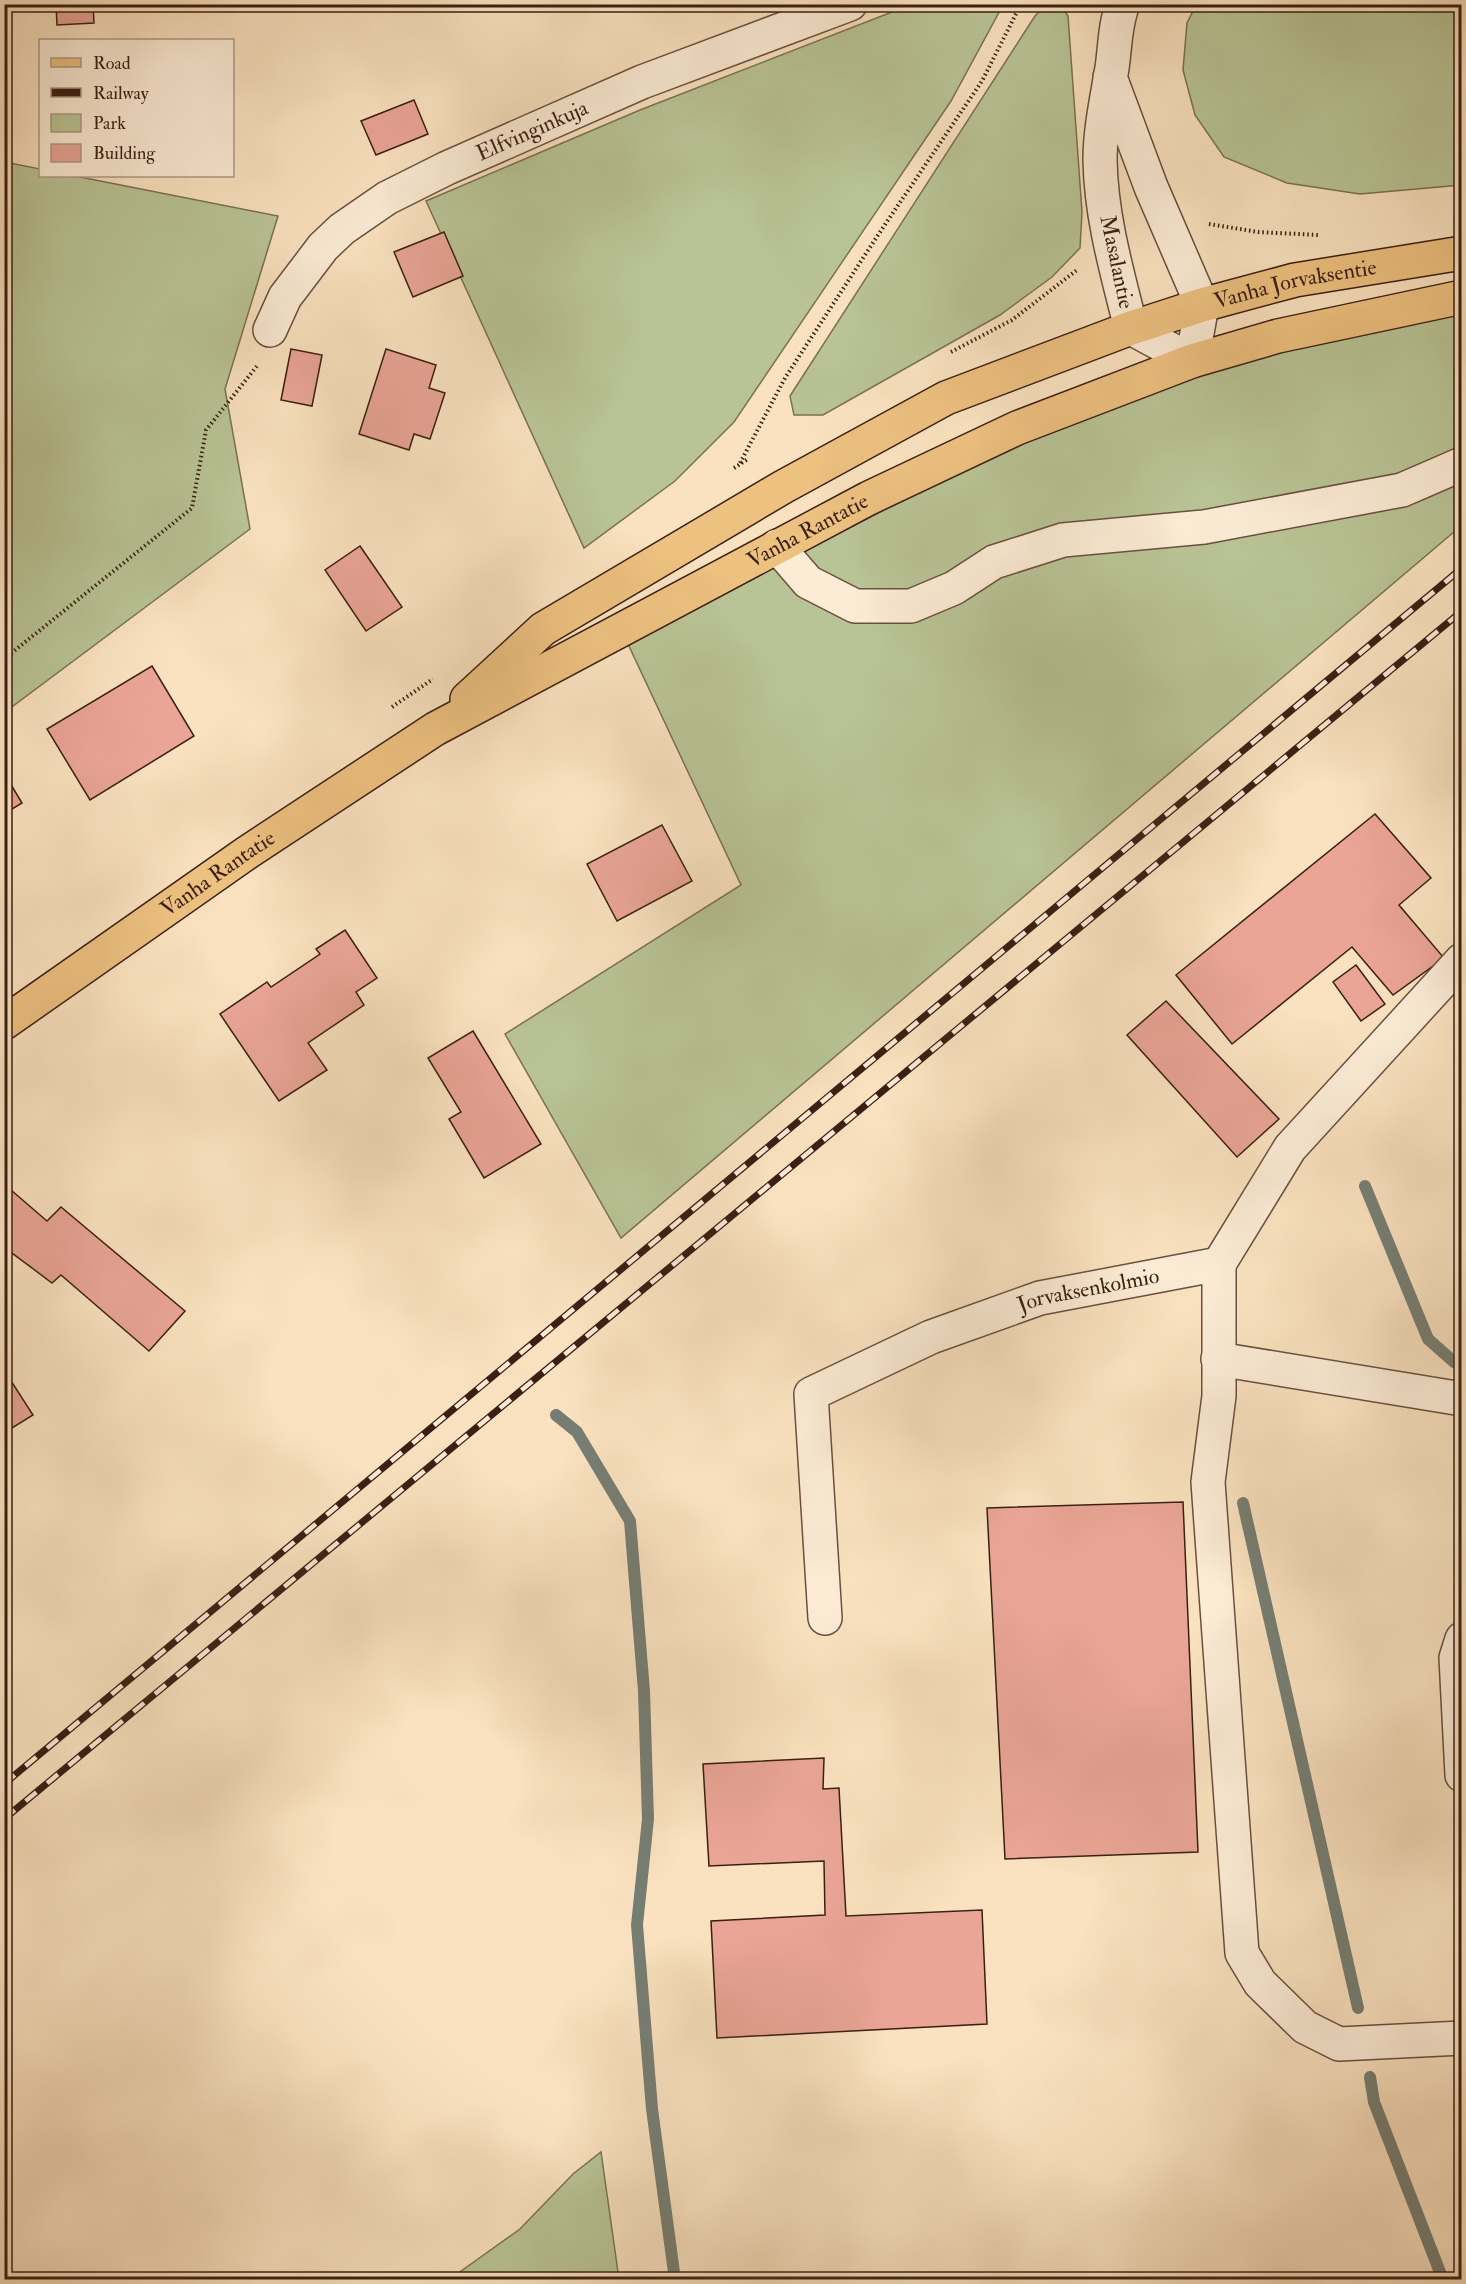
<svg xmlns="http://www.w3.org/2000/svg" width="1466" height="2284" viewBox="0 0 1466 2284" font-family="'IM FELL Double Pica',serif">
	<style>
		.green { fill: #b9c496; stroke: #7a7254; stroke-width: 1.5 }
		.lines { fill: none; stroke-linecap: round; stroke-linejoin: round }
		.stream { stroke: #767e74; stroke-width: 12 }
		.building { fill: #eaa596; stroke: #3a1f13; stroke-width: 1.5 }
		.minor-casing { stroke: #6a503e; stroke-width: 36 }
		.major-casing { stroke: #3a1f13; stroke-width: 36 }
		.path { stroke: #3a1f13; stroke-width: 4; stroke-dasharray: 1.5 3; stroke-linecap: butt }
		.minor { stroke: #fcecd6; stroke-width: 33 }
		.major { stroke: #edc180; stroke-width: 33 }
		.rail-casing { stroke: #3a1f13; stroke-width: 7 }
		.rail { stroke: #fcecd6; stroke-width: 4.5; stroke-dasharray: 14; stroke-linecap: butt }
		.labels { text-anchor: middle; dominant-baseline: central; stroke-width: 5; stroke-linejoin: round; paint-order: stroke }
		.street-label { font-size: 22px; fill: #3a1f13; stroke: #fcecd6 }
	</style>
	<rect width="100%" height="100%" fill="#fae2c0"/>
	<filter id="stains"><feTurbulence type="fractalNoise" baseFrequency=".00333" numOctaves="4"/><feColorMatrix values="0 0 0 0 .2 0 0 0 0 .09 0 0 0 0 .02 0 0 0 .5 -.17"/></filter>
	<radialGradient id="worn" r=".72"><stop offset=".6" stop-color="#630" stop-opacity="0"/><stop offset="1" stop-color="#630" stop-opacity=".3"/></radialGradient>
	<!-- green -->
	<g class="green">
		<polygon points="910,5 1003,5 951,101 734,422 675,481 584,548 426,201 640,110"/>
		<polygon points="1045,5 1061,5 1068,16 1082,212 1080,248 1052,277 1000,315 823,415 794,415 790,396 1035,16"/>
		<polygon points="1196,5 1461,5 1461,185 1360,194 1287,183 1224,157 1195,115 1183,70 1187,23"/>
		<polygon points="5,162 40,169 40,176 75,176 278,216 225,389 250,529 5,712"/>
		<polygon points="1461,311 1461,526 621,1238 505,1034 741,885 628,644 822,541 981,462 1115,401 1295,346"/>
		<polygon points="601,2152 619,2279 450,2279 520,2229 573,2174"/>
	</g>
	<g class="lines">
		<!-- stream -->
		<g class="stream">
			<polyline points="1365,1186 1428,1339 1454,1362 1462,1361"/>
			<polyline points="556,1415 577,1432 630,1521 644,1691 648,1819 637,1925 652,2109 675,2280"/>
			<polyline points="1243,1503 1358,2008"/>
			<polyline points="1370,2077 1374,2102 1443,2280"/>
		</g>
	</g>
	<!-- building -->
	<g class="building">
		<rect x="4" y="4" width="6" height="16"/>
		<polygon points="56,4 93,4 94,23 57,25"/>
		<polygon points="414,100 428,134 376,155 361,121"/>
		<polygon points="444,232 463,276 413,297 394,252"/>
		<polygon points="291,349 322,355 312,406 281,400"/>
		<polygon points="386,349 436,365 429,388 445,393 430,439 414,434 409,450 359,434"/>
		<polygon points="360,546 402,607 366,631 325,570"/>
		<polygon points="152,666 194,736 90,800 47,729"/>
		<polygon points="4,773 22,803 4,814"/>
		<polygon points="1375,814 1431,878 1399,905 1444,958 1393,995 1352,947 1232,1044 1176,975"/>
		<polygon points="662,825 692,881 617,921 587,864"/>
		<polygon points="345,930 377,978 356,992 364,1005 308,1043 327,1070 279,1101 220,1014 267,982 271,987 320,954 316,949"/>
		<polygon points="1356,965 1385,1004 1361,1021 1333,982"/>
		<polygon points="1166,1001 1279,1119 1237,1157 1127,1035"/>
		<polygon points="473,1031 541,1144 484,1178 449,1119 461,1112 428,1058"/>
		<polygon points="4,1184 47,1221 61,1207 185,1311 149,1351 61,1275 52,1283 4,1247"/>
		<polygon points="4,1370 33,1415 4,1433"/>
		<polygon points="1183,1502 1198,1852 1005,1859 987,1508"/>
		<polygon points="824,1758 823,1789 839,1788 846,1916 982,1910 987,2024 717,2038 711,1921 825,1915 824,1861 709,1866 703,1764"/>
	</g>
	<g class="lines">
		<defs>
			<g id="minor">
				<path d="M1110 77 1151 187 1202 305 1192 361 1131 328C1117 272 1101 217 1100 160 1100 130 1107 98 1112 68 1115 48 1115 23 1123 4"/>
				<path id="s1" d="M270 330 285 297 323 247 342 229 387 198 447 168 642 82 850 4"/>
				<polyline points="777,546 808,582 855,606 911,606 954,588 994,562 1063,540 1204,527 1402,490 1462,464"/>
				<polyline points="1219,1264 1219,1396 1208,1482 1242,1953 1260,1983 1305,2027 1339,2044 1462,2038"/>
				<polyline points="1218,1359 1462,1399"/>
				<path id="s2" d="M825 1618 811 1394 931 1337 1040 1298 1219 1264 1290 1148 1462 960"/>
				<polyline points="1462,1639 1456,1658 1462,1775"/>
			</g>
			<g id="major">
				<path id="s3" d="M467 699 543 629 783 487 946 398 1131 328 1202 305 1295 280 1462 253"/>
				<path id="s4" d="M4 1023 248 852 435 729 869 498 1017 428 1192 361 1278 336 1462 297"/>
			</g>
		</defs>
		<!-- minor casing -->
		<use href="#minor" class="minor-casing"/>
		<!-- major casing -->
		<use href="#major" class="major-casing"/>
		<!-- path -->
		<g class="path">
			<polyline points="1209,224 1258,232 1318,235"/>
			<polyline points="951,352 1012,320 1077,270"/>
			<polyline points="740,463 785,378 878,235 982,81 1021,4"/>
			<polyline points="734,468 748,459"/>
			<polyline points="4,659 192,508 206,430 257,366"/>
			<polyline points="392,707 433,679"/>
		</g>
		<!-- minor -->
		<use href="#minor" class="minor"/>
		<!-- major -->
		<use href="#major" class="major"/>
		<defs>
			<g id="rail">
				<polyline points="4,1784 1462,568"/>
				<polyline points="4,1819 1462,611"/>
			</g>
		</defs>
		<!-- rail casing -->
		<use href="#rail" class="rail-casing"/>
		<!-- rail -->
		<use href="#rail" class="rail"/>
	</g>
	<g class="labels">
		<!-- street labels -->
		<g class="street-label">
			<text stroke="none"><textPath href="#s1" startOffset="340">Elfvinginkuja</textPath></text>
			<text transform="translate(1117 262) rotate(78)">Masalantie</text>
			<text stroke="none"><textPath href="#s3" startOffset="936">Vanha Jorvaksentie</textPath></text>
			<text stroke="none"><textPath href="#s4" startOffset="944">Vanha Rantatie</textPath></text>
			<text stroke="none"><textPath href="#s4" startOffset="261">Vanha Rantatie</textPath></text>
			<text stroke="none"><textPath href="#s2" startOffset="522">Jorvaksenkolmio</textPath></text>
		</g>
	</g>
	<!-- margin -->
	<rect width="1466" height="2284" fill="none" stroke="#fae2c0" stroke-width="24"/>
	<rect x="6" y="6" width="1454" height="2272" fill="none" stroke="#3a1f13" stroke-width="3"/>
	<rect x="12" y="12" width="1442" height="2260" fill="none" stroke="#3a1f13" stroke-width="1.5"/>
	<!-- legend -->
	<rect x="39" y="39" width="195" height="138" fill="#fcecd6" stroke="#ae9a88" stroke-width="1.5"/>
	<rect x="51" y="58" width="30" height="9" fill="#edc180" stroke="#ae9a88" stroke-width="1.5"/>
	<text x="93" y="69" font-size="18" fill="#3a1f13">Road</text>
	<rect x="51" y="88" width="30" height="9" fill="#3a1f13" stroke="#ae9a88" stroke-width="1.5"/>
	<text x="93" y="99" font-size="18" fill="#3a1f13">Railway</text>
	<rect x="51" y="114" width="30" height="18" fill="#b9c496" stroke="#ae9a88" stroke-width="1.5"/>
	<text x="93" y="129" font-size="18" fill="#3a1f13">Park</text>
	<rect x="51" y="144" width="30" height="18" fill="#eaa596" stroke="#ae9a88" stroke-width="1.5"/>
	<text x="93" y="159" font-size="18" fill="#3a1f13">Building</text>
	<rect width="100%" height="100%" filter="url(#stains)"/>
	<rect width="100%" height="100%" fill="url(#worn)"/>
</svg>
